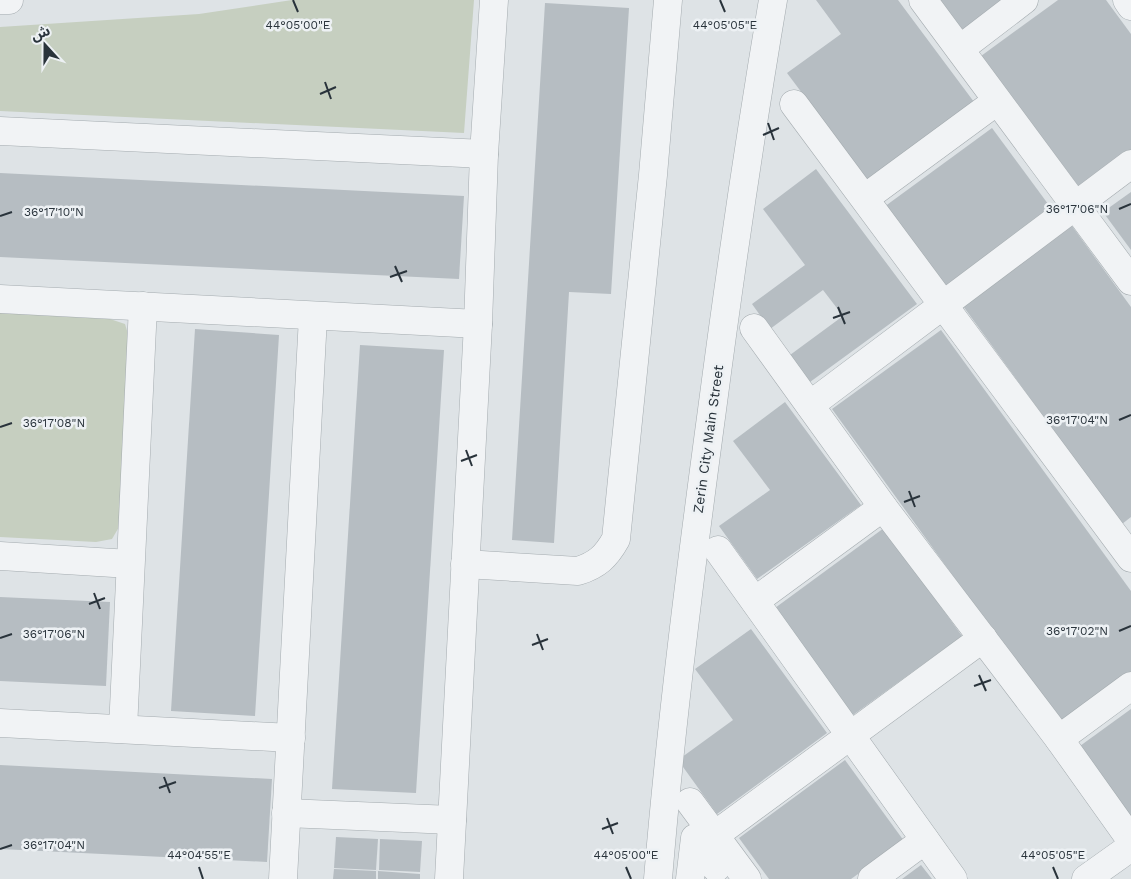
<svg xmlns="http://www.w3.org/2000/svg" width="1131" height="879" viewBox="0 0 1131 879" font-family="'Work Sans','Noto Sans Arabic',sans-serif">
	<style>
		.green { fill: #c6cfc0 }
		.building { fill: #b6bdc2 }
		.lines { fill: none; stroke-linecap: round; stroke-linejoin: round }
		.minor-casing { stroke: #a4abaf; stroke-width: 29 }
		.minor { stroke: #f1f3f5; stroke-width: 28 }
		.ticks { fill: none; stroke: #29333b; stroke-width: 2 }
		.labels { text-anchor: middle; dominant-baseline: central; stroke-width: 5; stroke-linejoin: round; paint-order: stroke }
		.street-label { font-size: 14px; fill: #29333b; stroke: #edf1f4 }
		.ticks-label { font-size: 12px; text-anchor: middle; fill: #29333b; stroke: #edf1f4; stroke-width: 5; stroke-linejoin: round; paint-order: stroke }
	</style>
	<rect width="100%" height="100%" fill="#dee3e6"/>
	<!-- green -->
	<g class="green">
		<polygon points="292,0 474,0 464,133 0,111 0,27 199,14"/>
		<polygon points="0,313 110,319 125,324 128,334 119,527 112,539 96,542 0,537"/>
	</g>
	<!-- building -->
	<g class="building">
		<polygon points="816,0 898,0 974,102 868,181 787,73 841,34"/>
		<polygon points="939,0 1003,0 962,31"/>
		<polygon points="1058,0 1106,0 1131,34 1131,151 1080,188 981,56"/>
		<polygon points="545,3 629,8 611,294 569,292 554,543 512,540"/>
		<polygon points="992,128 1051,208 945,287 884,207"/>
		<polygon points="816,169 917,304 810,382 790,355 843,316 823,290 770,329 752,304 805,265 763,209"/>
		<polygon points="0,173 464,196 459,279 0,257"/>
		<polygon points="1131,192 1131,250 1103,212"/>
		<polygon points="1072,226 1131,307 1131,517 1122,524 963,306"/>
		<polygon points="195,329 279,335 255,716 171,711"/>
		<polygon points="941,330 1131,591 1131,672 1059,722 832,409"/>
		<polygon points="360,345 444,350 416,793 332,789"/>
		<polygon points="785,402 861,505 757,579 719,526 770,490 733,441"/>
		<polygon points="884,528 962,636 853,715 775,608"/>
		<polygon points="0,597 110,602 106,686 0,681"/>
		<polygon points="751,629 827,733 717,814 678,760 733,720 695,669"/>
		<polygon points="1131,709 1131,817 1080,746"/>
		<polygon points="845,760 904,841 851,879 769,879 739,838"/>
		<polygon points="0,765 272,779 267,862 0,849"/>
		<polygon points="336,837 378,839 376,870 334,868"/>
		<polygon points="380,839 422,841 420,872 379,870"/>
		<polygon points="921,865 932,879 902,879"/>
		<polygon points="334,869 376,871 376,879 333,879"/>
		<polygon points="378,871 420,874 420,879 378,879"/>
	</g>
	<g class="lines">
		<defs>
			<g id="minor">
				<polyline points="0,0 9,0"/>
				<polyline points="923,0 1131,281"/>
				<polyline points="1127,0 1131,6"/>
				<polyline points="960,49 1024,0"/>
				<polyline points="794,104 1131,558"/>
				<polyline points="0,131 484,154"/>
				<polyline points="865,198 997,101"/>
				<polyline points="0,299 478,324"/>
				<polyline points="754,328 883,507 1059,739 1131,840"/>
				<polyline points="810,405 1131,164"/>
				<polyline points="718,550 953,879"/>
				<polyline points="0,556 130,564"/>
				<path d="M465 564 578 571C597 565 606 557 616 539L653 175 668 0"/>
				<polyline points="755,601 883,507"/>
				<polyline points="0,723 291,738"/>
				<polyline points="123,729 143,306"/>
				<polyline points="1059,739 1131,686"/>
				<polyline points="690,802 747,879"/>
				<polyline points="286,813 452,820"/>
				<polyline points="715,835 983,638"/>
				<polyline points="283,879 313,317"/>
				<polyline points="449,879 478,324 484,154 494,0"/>
				<path d="M658 879C671 722 691 566 712 410 730 273 750 136 773 0"/>
				<polyline points="690,879 695,838 716,868"/>
				<polyline points="872,879 925,840"/>
				<polyline points="1086,879 1131,847"/>
			</g>
		</defs>
		<!-- minor casing -->
		<use href="#minor" class="minor-casing"/>
		<!-- minor -->
		<use href="#minor" class="minor"/>
	</g>
	<!-- ticks -->
	<path class="ticks" d="M293 0 298 12M720 0 725 12M325 82 331 99M320 94 336 87M768 123 774 140M763 135 779 128M1119 209 1131 204M0 216 12 212M395 266 402 282M390 277 407 271M838 307 845 324M833 318 850 312M1119 420 1131 415M0 427 12 423M466 450 472 466M461 461 477 455M909 491 915 507M904 502 920 496M94 593 100 609M89 604 105 598M1119 631 1131 626M537 634 543 650M0 638 12 634M532 645 548 639M979 675 986 691M974 686 991 680M164 777 170 793M159 788 176 782M607 818 613 834M602 829 618 823M0 849 12 845M199 867 203 879M626 867 631 879M1053 867 1058 879"/>
	<g class="labels">
		<!-- street labels -->
		<g class="street-label">
			<text transform="translate(708 439) rotate(-82)">Zerin City Main Street</text>
		</g>
	</g>
	<g class="ticks-label">
		<text x="298" y="29">44°05'00"E</text>
		<text x="725" y="29">44°05'05"E</text>
		<text x="1077" y="213">36°17'06"N</text>
		<text x="54" y="216">36°17'10"N</text>
		<text x="1077" y="424">36°17'04"N</text>
		<text x="54" y="427">36°17'08"N</text>
		<text x="1077" y="635">36°17'02"N</text>
		<text x="54" y="638">36°17'06"N</text>
		<text x="54" y="849">36°17'04"N</text>
		<text x="199" y="859">44°04'55"E</text>
		<text x="626" y="859">44°05'00"E</text>
		<text x="1053" y="859">44°05'05"E</text>
	</g>
	<!-- north arrow -->
	<g transform="translate(45 45) rotate(339)" stroke="#edf1f4" stroke-width="4" paint-order="stroke">
	<path d="M0-4L9 19L0 12L-9 19Z" fill="#29333b"/>
	<text y="-8" font-size="14" font-weight="bold" text-anchor="middle" fill="#29333b">ش</text>
	</g>
</svg>
